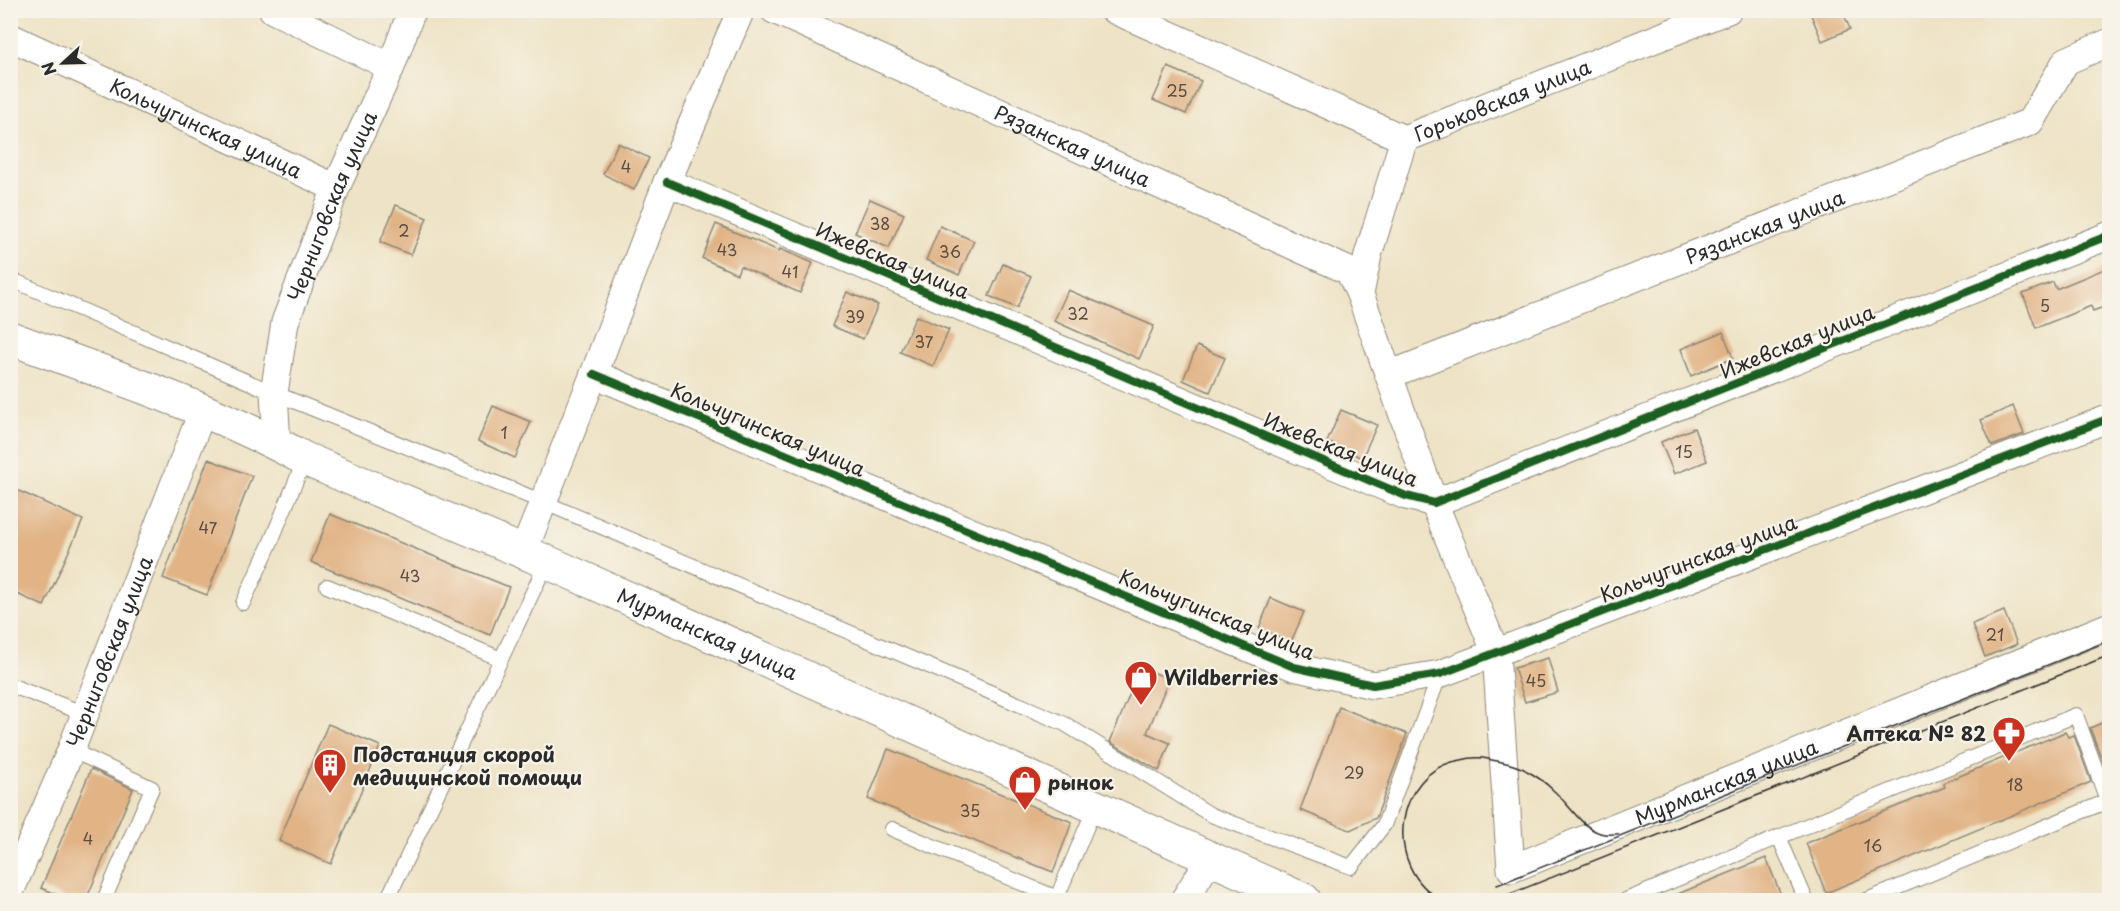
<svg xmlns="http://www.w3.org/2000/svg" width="2120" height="911" viewBox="0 0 2120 911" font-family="'Playpen Sans',sans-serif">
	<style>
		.building { fill: #e1b385 }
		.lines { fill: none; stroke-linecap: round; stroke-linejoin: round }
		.service-casing { stroke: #8c8778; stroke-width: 16 }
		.minor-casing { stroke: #8c8778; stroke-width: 29 }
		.secondary-casing { stroke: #8c8778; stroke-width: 35 }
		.service { stroke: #fff; stroke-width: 14 }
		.minor { stroke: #fff; stroke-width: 27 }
		.secondary { stroke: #fff; stroke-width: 33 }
		.tram { stroke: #2b2b2b; stroke-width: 1.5 }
		.cycleway-casing { stroke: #f7f3e8; stroke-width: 11 }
		.cycleway { stroke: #1b5e20; stroke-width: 8 }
		.labels { text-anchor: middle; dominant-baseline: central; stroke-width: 4.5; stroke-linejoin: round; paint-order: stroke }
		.number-label { font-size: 16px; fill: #584d42 }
		.street-label { font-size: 20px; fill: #2b2b2b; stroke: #f7f3e8 }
		.poi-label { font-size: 20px; font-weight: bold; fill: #2b2b2b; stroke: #f7f3e8; text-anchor: start }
	</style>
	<rect width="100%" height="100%" fill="#f7f3e8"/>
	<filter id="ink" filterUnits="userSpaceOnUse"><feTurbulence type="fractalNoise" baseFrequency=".0167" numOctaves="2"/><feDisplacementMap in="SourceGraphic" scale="12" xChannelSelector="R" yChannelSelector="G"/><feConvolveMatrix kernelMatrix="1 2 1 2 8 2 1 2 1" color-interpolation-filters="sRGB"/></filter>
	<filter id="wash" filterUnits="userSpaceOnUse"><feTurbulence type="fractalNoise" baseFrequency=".008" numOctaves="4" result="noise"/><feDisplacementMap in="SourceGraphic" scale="24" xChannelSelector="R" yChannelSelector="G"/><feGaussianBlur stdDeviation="1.35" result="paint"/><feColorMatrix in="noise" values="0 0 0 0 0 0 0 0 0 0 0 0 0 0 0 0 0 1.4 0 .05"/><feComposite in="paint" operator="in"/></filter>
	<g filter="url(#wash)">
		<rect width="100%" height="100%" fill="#eee3c6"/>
		<g id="blocks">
			<!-- building -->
			<g class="building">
				<polygon points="1809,10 1842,10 1850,29 1822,41"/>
				<polygon points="1168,67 1201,81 1186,114 1153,100"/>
				<polygon points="618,143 649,158 634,190 603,174"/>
				<polygon points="870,199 904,214 889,248 855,233"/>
				<polygon points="396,205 427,218 411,255 380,242"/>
				<polygon points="716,224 779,251 780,249 813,263 800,293 740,266 737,274 702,258"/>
				<polygon points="940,226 974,241 959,275 926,260"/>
				<polygon points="1003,264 1031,276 1017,308 989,296"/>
				<polygon points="2109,267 2109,305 2093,311 2091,306 2036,328 2023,294 2053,282 2056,289"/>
				<polygon points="1068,290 1154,326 1139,359 1054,321"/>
				<polygon points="847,292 878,305 863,339 832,326"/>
				<polygon points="916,316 949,330 933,366 900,352"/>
				<polygon points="1723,332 1733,358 1691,376 1681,349"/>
				<polygon points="1197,346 1225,358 1210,392 1183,380"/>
				<polygon points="493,406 531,422 515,458 478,441"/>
				<polygon points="2013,406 2024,434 1992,446 1981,420"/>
				<polygon points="1341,410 1377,425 1362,458 1327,442"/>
				<polygon points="1694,428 1707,461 1674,474 1661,442"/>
				<polygon points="208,459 252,476 207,595 163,578"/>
				<polygon points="10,487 83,520 44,606 10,591"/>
				<polygon points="330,514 509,587 490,635 311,562"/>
				<polygon points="1271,598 1304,612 1291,642 1259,628"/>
				<polygon points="2004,611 2017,644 1985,657 1972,624"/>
				<polygon points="1548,658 1558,692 1525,702 1514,668"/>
				<polygon points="1141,667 1169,679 1147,733 1170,743 1159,771 1110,742"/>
				<polygon points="1339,707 1407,734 1376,818 1350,830 1300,810"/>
				<polygon points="2109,720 2109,774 2108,775 2090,728"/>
				<polygon points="328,724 380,746 331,864 279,841"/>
				<polygon points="2065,732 2068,737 2074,735 2091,782 1826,893 1806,843 1945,787 1943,783"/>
				<polygon points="888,749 1072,822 1053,872 868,799"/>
				<polygon points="91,769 133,789 86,900 70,900 41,888"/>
				<polygon points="1766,858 1783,900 1663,900"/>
			</g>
		</g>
	</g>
	<g filter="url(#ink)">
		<use href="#blocks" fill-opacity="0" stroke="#8c8778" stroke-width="1.5"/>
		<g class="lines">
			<defs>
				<g id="service">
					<polyline points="10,279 274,393 543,502 1065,724 1211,815 1351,867 1384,825 1440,674"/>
					<polyline points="327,586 501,659"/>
					<polyline points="243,603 270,544 305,459"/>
					<polyline points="10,685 85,714"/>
					<polyline points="71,750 152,788 104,900"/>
					<polyline points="892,829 1057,898"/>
					<polyline points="1779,837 1806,900"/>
					<polyline points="387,900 547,562"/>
					<polyline points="1056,900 1095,807"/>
					<polyline points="1626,900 2076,715 2107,800"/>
					<polyline points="1867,900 2110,800"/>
				</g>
				<g id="minor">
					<polyline points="273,10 391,67"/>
					<path id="s1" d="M774 10 1349 271 1360 294"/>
					<path id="s2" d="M1114 10 1404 139 1728 10"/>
					<path id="s3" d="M10 37 336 188"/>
					<path id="s4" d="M1404 139 1368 255 1360 294 1434 503 1496 653 1511 869 2110 626"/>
					<polyline points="667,182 1406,496 1434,503 2110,235"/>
					<polyline points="594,374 1294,667 1373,685 1440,674 2110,418"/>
					<path id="s5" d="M1389 375 2030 122 2066 61 2110 42"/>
					<path id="s6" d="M277 444 274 393 285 322 336 188 391 67 412 10"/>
					<polyline points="523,553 594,374 667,182 741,10"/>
					<path id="s7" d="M10 892 71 750 203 410"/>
					<polyline points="1184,900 1210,859"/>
				</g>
				<g id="secondary">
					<path id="s8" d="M10 338C110 375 212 408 305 459L547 562 1304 900"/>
				</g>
			</defs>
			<!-- service casing -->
			<use href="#service" class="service-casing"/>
			<!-- minor casing -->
			<use href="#minor" class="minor-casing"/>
			<!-- secondary casing -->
			<use href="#secondary" class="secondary-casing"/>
			<!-- service -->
			<use href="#service" class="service"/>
			<!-- minor -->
			<use href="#minor" class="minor"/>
			<!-- secondary -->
			<use href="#secondary" class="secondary"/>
			<!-- tram -->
			<g class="tram">
				<polyline points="1497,885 2110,640"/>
				<path d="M1442 900C1382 869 1393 771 1461 760 1469 758 1479 757 1488 759 1500 762 1517 764 1527 771 1536 776 1546 783 1553 790 1568 803 1581 827 1600 833 1606 835 1613 834 1619 834"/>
				<polyline points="1495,900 2110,655"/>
			</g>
			<defs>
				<g id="cycleway">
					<polyline points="667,182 1406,496 1434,503 2110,235"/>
					<polyline points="594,374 1294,667 1373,685 1440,674 2110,418"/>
				</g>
			</defs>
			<!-- cycleway casing -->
			<use href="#cycleway" class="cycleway-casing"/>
			<!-- cycleway -->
			<use href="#cycleway" class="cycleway"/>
		</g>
	</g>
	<!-- icons -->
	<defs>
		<symbol id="shop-pin" viewBox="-11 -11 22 30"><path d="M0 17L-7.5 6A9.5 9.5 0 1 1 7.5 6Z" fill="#c8321e" stroke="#f7f3e8"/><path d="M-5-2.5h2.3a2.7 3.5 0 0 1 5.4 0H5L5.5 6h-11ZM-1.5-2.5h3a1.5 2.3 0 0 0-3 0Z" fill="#fff"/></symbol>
		<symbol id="pharmacy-pin" viewBox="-11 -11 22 30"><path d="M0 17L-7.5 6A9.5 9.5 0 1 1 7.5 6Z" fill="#c8321e" stroke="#f7f3e8"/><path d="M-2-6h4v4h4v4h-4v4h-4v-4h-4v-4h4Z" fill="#fff"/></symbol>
		<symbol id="building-pin" viewBox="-11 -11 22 30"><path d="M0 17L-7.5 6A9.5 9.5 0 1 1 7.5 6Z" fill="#c8321e" stroke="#f7f3e8"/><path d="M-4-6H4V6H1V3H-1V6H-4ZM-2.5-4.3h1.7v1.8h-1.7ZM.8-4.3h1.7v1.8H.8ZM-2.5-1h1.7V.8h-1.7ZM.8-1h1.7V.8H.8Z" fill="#fff"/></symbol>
	</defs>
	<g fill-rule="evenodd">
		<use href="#shop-pin" x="1122" y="658" width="38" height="52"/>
		<use href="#pharmacy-pin" x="1990" y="714" width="38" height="52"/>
		<use href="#building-pin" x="311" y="746" width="38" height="52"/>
		<use href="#shop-pin" x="1006" y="763" width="38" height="52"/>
	</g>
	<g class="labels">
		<!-- number labels -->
		<g class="number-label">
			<text x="1177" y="90">25</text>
			<text x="626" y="166">4</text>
			<text x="880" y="223">38</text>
			<text x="404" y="230">2</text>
			<text x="727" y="249">43</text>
			<text x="950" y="251">36</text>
			<text x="790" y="271">41</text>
			<text x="2045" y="305">5</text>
			<text x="1078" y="313">32</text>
			<text x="855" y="316">39</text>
			<text x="924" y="341">37</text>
			<text x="504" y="432">1</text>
			<text x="1684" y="451">15</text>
			<text x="208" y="527">47</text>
			<text x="410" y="575">43</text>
			<text x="1995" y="634">21</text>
			<text x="1536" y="680">45</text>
			<text x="1354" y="772">29</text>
			<text x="2015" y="784">18</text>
			<text x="970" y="810">35</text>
			<text x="88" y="838">4</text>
			<text x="1873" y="845">16</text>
		</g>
		<!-- street labels -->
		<g class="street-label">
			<text stroke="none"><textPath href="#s2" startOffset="423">Горьковская улица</textPath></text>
			<text stroke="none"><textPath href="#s3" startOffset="216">Кольчугинская улица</textPath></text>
			<text stroke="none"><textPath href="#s1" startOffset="328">Рязанская улица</textPath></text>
			<text stroke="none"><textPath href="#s6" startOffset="248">Черниговская улица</textPath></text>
			<text stroke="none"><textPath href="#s5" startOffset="404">Рязанская улица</textPath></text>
			<text transform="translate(893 260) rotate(23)">Ижевская улица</text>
			<text transform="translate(1797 341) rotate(-22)">Ижевская улица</text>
			<text transform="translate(768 429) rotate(23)">Кольчугинская улица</text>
			<text transform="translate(1341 449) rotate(22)">Ижевская улица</text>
			<text transform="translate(1698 558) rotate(-21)">Кольчугинская улица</text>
			<text transform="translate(1217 614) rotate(22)">Кольчугинская улица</text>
			<text stroke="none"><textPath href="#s8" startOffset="758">Мурманская улица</textPath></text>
			<text stroke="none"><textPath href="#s7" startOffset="260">Черниговская улица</textPath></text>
			<text stroke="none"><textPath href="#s4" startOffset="994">Мурманская улица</textPath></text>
		</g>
		<!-- poi labels -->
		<g class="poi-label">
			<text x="1164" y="677">Wildberries</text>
			<text x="1986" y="733" text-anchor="end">Аптека № 82</text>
			<text x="353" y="754">Подстанция скорой<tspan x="353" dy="23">медицинской помощи</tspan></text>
			<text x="1048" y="782">рынок</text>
		</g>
	</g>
	<!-- margin -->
	<rect width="2120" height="911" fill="none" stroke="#f7f3e8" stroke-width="36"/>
	<!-- north arrow -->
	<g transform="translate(63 63) rotate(248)" stroke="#f7f3e8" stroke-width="4.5" paint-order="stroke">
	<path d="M0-4.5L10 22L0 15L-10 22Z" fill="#2b2b2b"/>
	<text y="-9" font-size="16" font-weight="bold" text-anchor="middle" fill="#2b2b2b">N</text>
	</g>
</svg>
